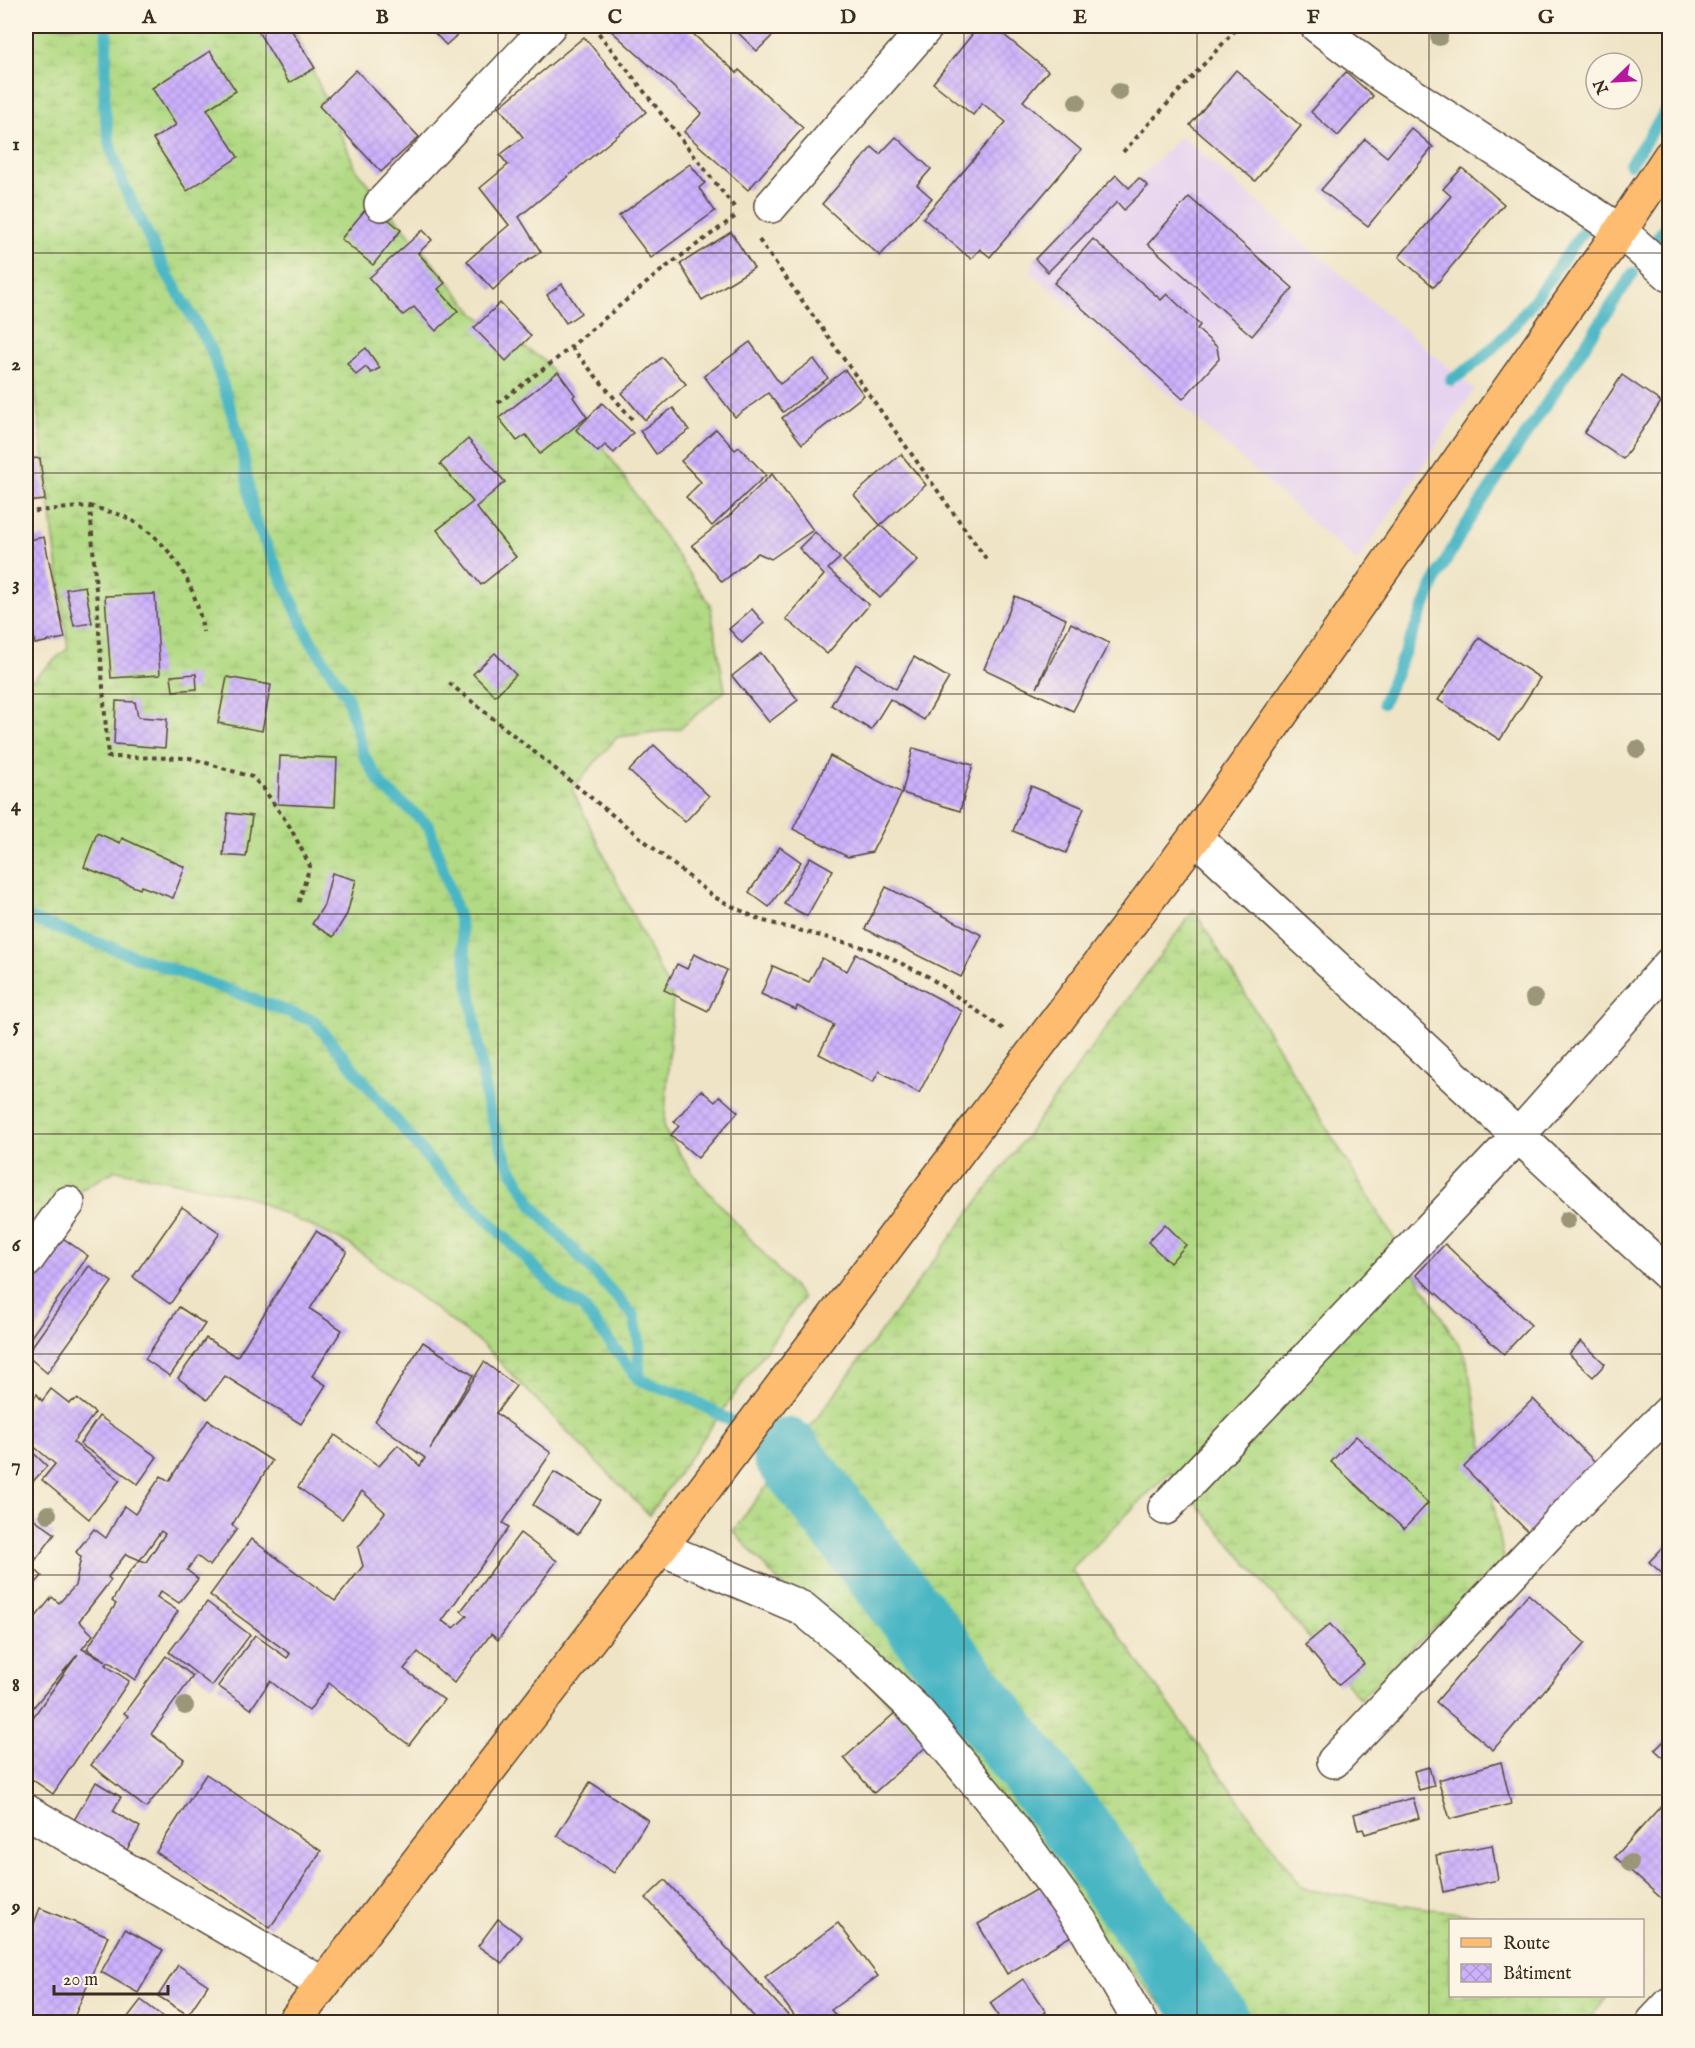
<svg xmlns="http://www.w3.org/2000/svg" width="1695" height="2048" viewBox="0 0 1695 2048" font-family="'IM FELL English',serif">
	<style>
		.built { fill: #e6d3f0 }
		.wetland { fill: url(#wetland-marsh); stroke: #768251; stroke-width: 1.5 }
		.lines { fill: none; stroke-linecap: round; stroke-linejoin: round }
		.stream { stroke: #49b6c4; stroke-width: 12 }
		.river { stroke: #49b6c4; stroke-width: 69 }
		.building { fill: url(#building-cross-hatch); fill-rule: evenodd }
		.minor-casing { stroke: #564637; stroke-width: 36 }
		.major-casing { stroke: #564637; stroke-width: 36 }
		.path { stroke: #564637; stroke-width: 4; stroke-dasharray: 4.5 4.5; stroke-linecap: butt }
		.minor { stroke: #fff; stroke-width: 33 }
		.major { stroke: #fdbc6f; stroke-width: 33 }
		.tree { fill: #9c9678 }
		.grid { fill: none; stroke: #3b2a1e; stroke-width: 1.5; stroke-opacity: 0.55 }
		.neatline { fill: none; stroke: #3b2a1e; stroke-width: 2 }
		.grid-label { font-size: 20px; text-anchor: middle; font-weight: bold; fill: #3b2a1e }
	</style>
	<defs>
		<pattern id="wetland-marsh" width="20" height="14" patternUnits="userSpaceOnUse" patternTransform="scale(1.5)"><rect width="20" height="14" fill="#b2da84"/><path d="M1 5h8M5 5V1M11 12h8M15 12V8" fill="none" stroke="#9abb72"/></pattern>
		<pattern id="building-cross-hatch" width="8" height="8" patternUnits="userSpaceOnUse" patternTransform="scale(1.5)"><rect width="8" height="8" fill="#ccb1fd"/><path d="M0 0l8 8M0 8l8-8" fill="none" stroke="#b098d8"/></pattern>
	</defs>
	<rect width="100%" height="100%" fill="#fcf5e5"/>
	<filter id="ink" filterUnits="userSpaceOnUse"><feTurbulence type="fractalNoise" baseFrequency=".0167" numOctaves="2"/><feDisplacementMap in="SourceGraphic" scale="12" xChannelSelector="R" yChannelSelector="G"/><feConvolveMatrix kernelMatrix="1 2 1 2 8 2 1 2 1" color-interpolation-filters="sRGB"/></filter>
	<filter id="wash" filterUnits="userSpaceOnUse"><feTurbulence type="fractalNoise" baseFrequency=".008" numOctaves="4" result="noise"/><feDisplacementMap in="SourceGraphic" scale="24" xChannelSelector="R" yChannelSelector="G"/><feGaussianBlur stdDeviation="1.35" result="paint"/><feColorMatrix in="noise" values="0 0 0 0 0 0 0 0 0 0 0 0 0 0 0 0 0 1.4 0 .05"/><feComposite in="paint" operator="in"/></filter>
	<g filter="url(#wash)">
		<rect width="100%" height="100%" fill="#efe4c6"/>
		<!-- built -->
		<polygon class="built" points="1181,136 1474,390 1357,562 1031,272 1035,259 1116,175 1129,188"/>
		<!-- wetland -->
		<g class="wetland">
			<polygon points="26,26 293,26 357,171 475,314 545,361 710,604 725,691 679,729 617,737 572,789 673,998 664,1129 696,1178 803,1298 649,1515 483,1345 349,1244 246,1196 116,1170 26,1220 26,685 68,648 31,359 26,341"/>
			<polygon points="1194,910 1466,1357 1504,1560 1360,1699 1170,1472 1071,1569 1303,1889 1503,1920 1450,1920 1450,1996 1608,1996 1587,2022 1177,2022 733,1531"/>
		</g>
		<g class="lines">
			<!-- stream -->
			<g class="stream">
				<polyline points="107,26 104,105 110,147 124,186 164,268 212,351 240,439 254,518 310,640 347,696 364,756 383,787 429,826 460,922 487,1104 506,1160 533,1206 634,1316 639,1342 639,1380"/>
				<polyline points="1630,164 1670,105"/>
				<polyline points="1647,253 1670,220"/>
				<path d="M1451 380C1508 346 1544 286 1582 233"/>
				<polyline points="1383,703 1437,577 1464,528 1633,273"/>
				<polyline points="26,917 314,1021 435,1167 562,1295 581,1305 639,1380 684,1395 786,1452"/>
			</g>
			<!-- river -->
			<polyline class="river" points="786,1452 1080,1832 1216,2022"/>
		</g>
		<g id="blocks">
			<!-- building -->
			<g class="building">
				<polygon points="260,26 289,26 315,68 289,83 256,28"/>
				<polygon points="428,26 467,26 446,45"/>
				<polygon points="606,26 684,26 737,73 739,70 803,128 748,190 684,132 702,113"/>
				<polygon points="731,26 782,26 757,51"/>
				<polygon points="979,26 993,26 1048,71 1023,101 1081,150 990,257 980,249 971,259 923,218 1006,122 982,103 973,115 933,83"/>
				<polygon points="584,37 646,112 519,217 541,252 519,266 493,290 467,261 509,225 480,188 508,165 500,155 523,137 499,107"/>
				<polygon points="210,51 236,91 207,109 238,157 187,191 153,139 176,125 152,88"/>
				<polygon points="356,70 419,137 381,172 319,106"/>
				<polygon points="1236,70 1301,126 1255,181 1190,125"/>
				<polygon points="1346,72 1373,96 1338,136 1311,112"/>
				<polygon points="1411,128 1433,147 1368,226 1321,190 1365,139 1387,157"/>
				<polygon points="896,137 931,169 917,185 932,198 880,256 822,204 872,147 880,154"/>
				<polygon points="690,164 705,183 699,188 715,211 651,258 619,216"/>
				<polygon points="1462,168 1504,204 1434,287 1399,257 1451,196 1443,189"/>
				<polygon points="1116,175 1129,188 1139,178 1148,186 1124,210 1117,202 1048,272 1035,259"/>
				<polygon points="1189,197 1293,288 1252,336 1148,244"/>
				<polygon points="370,204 401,230 373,265 341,239"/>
				<polygon points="423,230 432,240 418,253 445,283 438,289 458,311 436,331 414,307 403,315 369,278"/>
				<polygon points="731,232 754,268 702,300 680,264"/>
				<polygon points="1093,239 1161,300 1167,294 1200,325 1197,329 1217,347 1219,359 1183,399 1054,283"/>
				<polygon points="562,284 581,313 566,323 547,295"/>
				<polygon points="500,303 531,336 506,361 474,328"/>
				<polygon points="750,342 780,384 814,359 828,378 783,412 768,393 735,417 704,376"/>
				<polygon points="366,348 380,368 371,373 366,367 356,375 347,363"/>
				<polygon points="662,357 686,384 645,420 622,393"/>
				<polygon points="845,370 864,395 802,444 782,418"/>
				<polygon points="558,372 575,395 573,397 587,417 540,454 526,435 517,441 499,418"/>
				<polygon points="1622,375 1661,402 1623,459 1584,433"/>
				<polygon points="602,403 633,433 614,453 605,445 598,452 576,430"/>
				<polygon points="673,408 689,430 656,454 640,431"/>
				<polygon points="716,429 735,450 739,447 766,475 712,526 686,497 701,482 681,461"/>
				<polygon points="468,439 505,482 476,507 516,557 481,585 437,530 473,502 440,464"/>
				<polygon points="901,454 926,485 880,525 918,560 880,598 843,561 880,525 854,495"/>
				<polygon points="40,458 45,500 26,502 26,459"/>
				<polygon points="772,474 813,530 771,559 758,553 722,582 692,545 729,516"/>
				<polygon points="815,532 840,558 828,569 869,605 827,654 786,619 824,575 799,548"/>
				<polygon points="44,537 65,638 35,644 26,602 26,543 28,540"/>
				<polygon points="85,586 92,623 74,626 66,589"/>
				<polygon points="155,594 160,675 111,678 105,596"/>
				<polygon points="1015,596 1066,619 1037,688 1071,623 1109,643 1073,711 984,669"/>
				<polygon points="752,609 764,623 742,643 729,629"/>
				<polygon points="1479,638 1540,678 1500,740 1438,700"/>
				<polygon points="495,653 516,675 495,696 473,674"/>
				<polygon points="761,653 798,700 769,722 732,676"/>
				<polygon points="914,657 949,678 924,720 890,699 871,730 831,705 856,664 896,689"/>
				<polygon points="196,674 197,689 173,691 171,676"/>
				<polygon points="227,677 271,685 262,731 218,723"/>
				<polygon points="116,701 135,702 138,717 167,719 165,748 114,744"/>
				<polygon points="654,745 709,796 685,822 629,771"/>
				<polygon points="913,748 973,765 960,811 902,793"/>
				<polygon points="280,756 337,758 335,807 278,804"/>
				<polygon points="830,756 902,793 872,852 848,857 793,829"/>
				<polygon points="1031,786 1084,808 1066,853 1013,831"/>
				<polygon points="228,813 252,816 246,857 223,855"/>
				<polygon points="97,833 120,843 122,838 185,867 173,898 141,886 140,889 84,867"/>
				<polygon points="780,847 801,862 769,907 749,892"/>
				<polygon points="810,857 833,870 807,916 784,904"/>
				<polygon points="332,873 356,880 347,914 333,937 312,924 324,905"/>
				<polygon points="886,887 982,935 961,977 865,929"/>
				<polygon points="694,954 727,970 708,1011 664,990 677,964 687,969"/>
				<polygon points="856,954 962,1011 919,1093 879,1071 873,1082 819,1054 834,1025 797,1006 796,1010 761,994 773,966 809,982 822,958 847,971"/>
				<polygon points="701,1090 715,1102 720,1096 738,1112 698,1158 671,1135 679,1126 674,1122"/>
				<polygon points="182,1207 220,1233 170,1304 133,1277"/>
				<polygon points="1165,1224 1186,1245 1170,1263 1148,1242"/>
				<polygon points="316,1231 347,1251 310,1309 342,1330 312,1376 326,1385 301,1424 225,1376 207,1400 178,1378 206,1338 237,1357"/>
				<polygon points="60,1236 88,1256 26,1344 26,1286"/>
				<polygon points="1445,1244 1531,1325 1504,1354 1416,1275"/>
				<polygon points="89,1266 112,1282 47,1373 26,1355"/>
				<polygon points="179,1307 205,1324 170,1376 145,1359"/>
				<polygon points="1581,1341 1605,1364 1593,1377 1569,1354"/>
				<polygon points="423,1342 473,1375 430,1449 484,1362 516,1386 496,1413 551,1453 503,1523 509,1527 442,1621 454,1628 467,1616 461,1611 520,1533 557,1561 498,1640 491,1634 454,1683 418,1652 404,1669 444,1700 409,1745 329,1683 309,1711 270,1681 251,1709 218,1686 255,1635 287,1658 290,1654 210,1595 251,1539 335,1601 363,1566 358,1548 385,1512 362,1491 342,1519 298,1487 335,1435 379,1466 398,1445 420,1466 425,1458 375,1421"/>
				<polygon points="51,1389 69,1403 77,1399 95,1413 73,1442 120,1480 89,1519 42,1480 55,1464 26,1440 26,1409 37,1394 42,1401"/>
				<polygon points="1533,1399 1599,1466 1530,1534 1464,1467"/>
				<polygon points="99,1416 157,1457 138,1484 80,1444"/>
				<path d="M208 1420 272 1461 232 1525 237 1529 210 1566 197 1556 187 1570 198 1579 179 1603 161 1591 157 1597 178 1611 135 1680 109 1662 105 1665 129 1681 53 1794 26 1775V1727L78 1654 26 1716V1629L52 1597 59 1603 75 1586 81 1557 76 1552 94 1529 106 1538 124 1506 135 1514 161 1476 169 1481ZM161 1531 165 1534 146 1562 140 1560 130 1571 112 1601 116 1604 87 1649 106 1661 82 1649 93 1635 79 1621 111 1580 108 1577 126 1554 140 1560Z"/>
				<polygon points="1356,1436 1428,1503 1404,1529 1331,1462"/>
				<polygon points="26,1446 47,1466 26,1489"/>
				<polygon points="554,1472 600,1500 578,1534 533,1505"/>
				<polygon points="26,1513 55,1534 31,1566 42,1576 26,1594"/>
				<polygon points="1670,1540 1670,1580 1649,1562"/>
				<polygon points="1528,1594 1585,1643 1493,1750 1436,1702"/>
				<polygon points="207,1602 250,1635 212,1686 169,1652"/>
				<polygon points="1330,1624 1364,1664 1339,1685 1305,1645"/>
				<polygon points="166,1656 193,1676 151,1734 184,1759 146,1808 91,1765 128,1716 124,1713"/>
				<polygon points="897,1711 927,1746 874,1793 844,1758"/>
				<polygon points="1670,1735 1670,1764 1655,1750"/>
				<polygon points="1501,1762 1511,1804 1450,1819 1438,1780"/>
				<polygon points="1429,1767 1434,1786 1419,1790 1414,1771"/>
				<polygon points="206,1774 321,1851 270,1928 156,1852"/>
				<polygon points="96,1782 121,1797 113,1811 140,1827 125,1853 73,1822"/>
				<polygon points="590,1782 648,1820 614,1873 557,1835"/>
				<polygon points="1670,1796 1670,1906 1615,1857"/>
				<polygon points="1413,1798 1419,1818 1365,1834 1363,1829 1358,1830 1354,1814"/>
				<polygon points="1492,1845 1498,1880 1443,1892 1436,1855"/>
				<polygon points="665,1880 794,2022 759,2022 646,1898"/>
				<polygon points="1041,1887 1071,1936 1007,1974 978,1924"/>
				<polygon points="40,1908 108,1936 72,2022 26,2022 26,1944"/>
				<polygon points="498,1919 522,1937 502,1963 478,1946"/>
				<polygon points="838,1923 878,1976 831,2010 839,2019 835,2022 799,2022 765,1977"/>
				<polygon points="125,1929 163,1950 138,1993 101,1972"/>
				<polygon points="178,1965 208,1985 188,2015 158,1996"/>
				<polygon points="1023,1979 1046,2012 1032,2022 1003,2022 990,2003"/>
				<polygon points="141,2000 170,2022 124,2022"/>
			</g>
		</g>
	</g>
	<g filter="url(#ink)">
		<use href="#blocks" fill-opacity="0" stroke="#564637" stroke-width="1.5"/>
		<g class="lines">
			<defs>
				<g id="minor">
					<polyline points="1317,26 1380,74 1620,231 1670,275"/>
					<polyline points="381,204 549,26"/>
					<polyline points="771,206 927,26"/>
					<polyline points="1195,837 1670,1276"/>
					<polyline points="26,1261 68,1203"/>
					<polyline points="1165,1508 1518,1136 1670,964"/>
					<polyline points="660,1548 802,1608 861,1657 918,1712 1000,1811 1086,1929 1140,2022"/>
					<polyline points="1334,1761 1588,1492 1670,1411"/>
					<polyline points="26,1811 323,1984"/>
					<polyline points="1653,2022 1670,2004"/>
				</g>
				<polyline id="major" points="294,2022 660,1548 1195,837 1620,231 1670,156"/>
			</defs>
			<!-- minor casing -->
			<use href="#minor" class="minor-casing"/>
			<!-- major casing -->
			<use href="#major" class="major-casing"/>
			<!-- path -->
			<g class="path">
				<polyline points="593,26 735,208"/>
				<polyline points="1123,152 1239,26"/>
				<polyline points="759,240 987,560"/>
				<polyline points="571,347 632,419"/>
				<polyline points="498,403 554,361 662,270 736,216"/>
				<path d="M90 506C101 510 115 512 125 517 169 538 197 585 203 632"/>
				<polyline points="26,512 90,506 108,757 190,758 252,777 263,788 290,827 310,866 298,904"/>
				<polyline points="449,683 714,897 760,920 874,950 929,977 1006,1031"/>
			</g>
			<!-- minor -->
			<use href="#minor" class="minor"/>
			<!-- major -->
			<use href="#major" class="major"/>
		</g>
		<!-- trees -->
		<g class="tree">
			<circle cx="1439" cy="37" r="9"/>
			<circle cx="1119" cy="92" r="9"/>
			<circle cx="1077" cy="102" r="9"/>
			<circle cx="1637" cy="749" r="9"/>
			<circle cx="1534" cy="998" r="9"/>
			<circle cx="1567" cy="1220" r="9"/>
			<circle cx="48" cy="1514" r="9"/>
			<circle cx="185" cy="1706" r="9"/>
			<circle cx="1630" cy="1863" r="9"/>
		</g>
	</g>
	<!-- grid -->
	<path class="grid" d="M266 26V2022M498 26V2022M731 26V2022M964 26V2022M1197 26V2022M1429 26V2022M26 253H1670M26 473H1670M26 694H1670M26 914H1670M26 1134H1670M26 1354H1670M26 1575H1670M26 1795H1670"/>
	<!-- margin -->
	<rect width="1695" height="2048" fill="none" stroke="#fcf5e5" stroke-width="66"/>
	<!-- legend -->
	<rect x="1449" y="1919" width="195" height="78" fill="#fcf5e5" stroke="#afa495" stroke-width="1.5"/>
	<rect x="1461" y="1938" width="30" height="9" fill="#fdbc6f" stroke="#afa495" stroke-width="1.5"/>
	<text x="1503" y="1949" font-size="18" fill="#3b2a1e">Route</text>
	<rect x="1461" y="1964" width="30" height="18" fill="url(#building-cross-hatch)" stroke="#afa495" stroke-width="1.5"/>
	<text x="1503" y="1979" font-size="18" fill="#3b2a1e">Bâtiment</text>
	<!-- north arrow -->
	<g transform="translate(1614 81) rotate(246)"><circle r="28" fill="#fcf5e5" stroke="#afa495" stroke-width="1.5"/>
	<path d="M0-4.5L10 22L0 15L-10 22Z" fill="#b5179e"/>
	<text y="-9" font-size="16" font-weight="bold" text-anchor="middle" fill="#3b2a1e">N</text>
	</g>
	<!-- scale -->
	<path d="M54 1985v9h114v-9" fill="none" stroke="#3b2a1e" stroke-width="3"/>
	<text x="63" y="1985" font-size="18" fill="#3b2a1e" stroke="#fcf5e5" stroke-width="4.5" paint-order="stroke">20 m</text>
	<rect x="33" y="33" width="1629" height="1982" class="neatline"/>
	<g class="grid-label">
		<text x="149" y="23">A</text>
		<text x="382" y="23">B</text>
		<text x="615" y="23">C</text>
		<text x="848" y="23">D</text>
		<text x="1080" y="23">E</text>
		<text x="1313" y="23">F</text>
		<text x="1546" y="23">G</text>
		<text x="16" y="150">1</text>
		<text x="16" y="370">2</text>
		<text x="16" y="590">3</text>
		<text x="16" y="811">4</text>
		<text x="16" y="1031">5</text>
		<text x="16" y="1251">6</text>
		<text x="16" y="1471">7</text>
		<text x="16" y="1691">8</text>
		<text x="16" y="1912">9</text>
	</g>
</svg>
